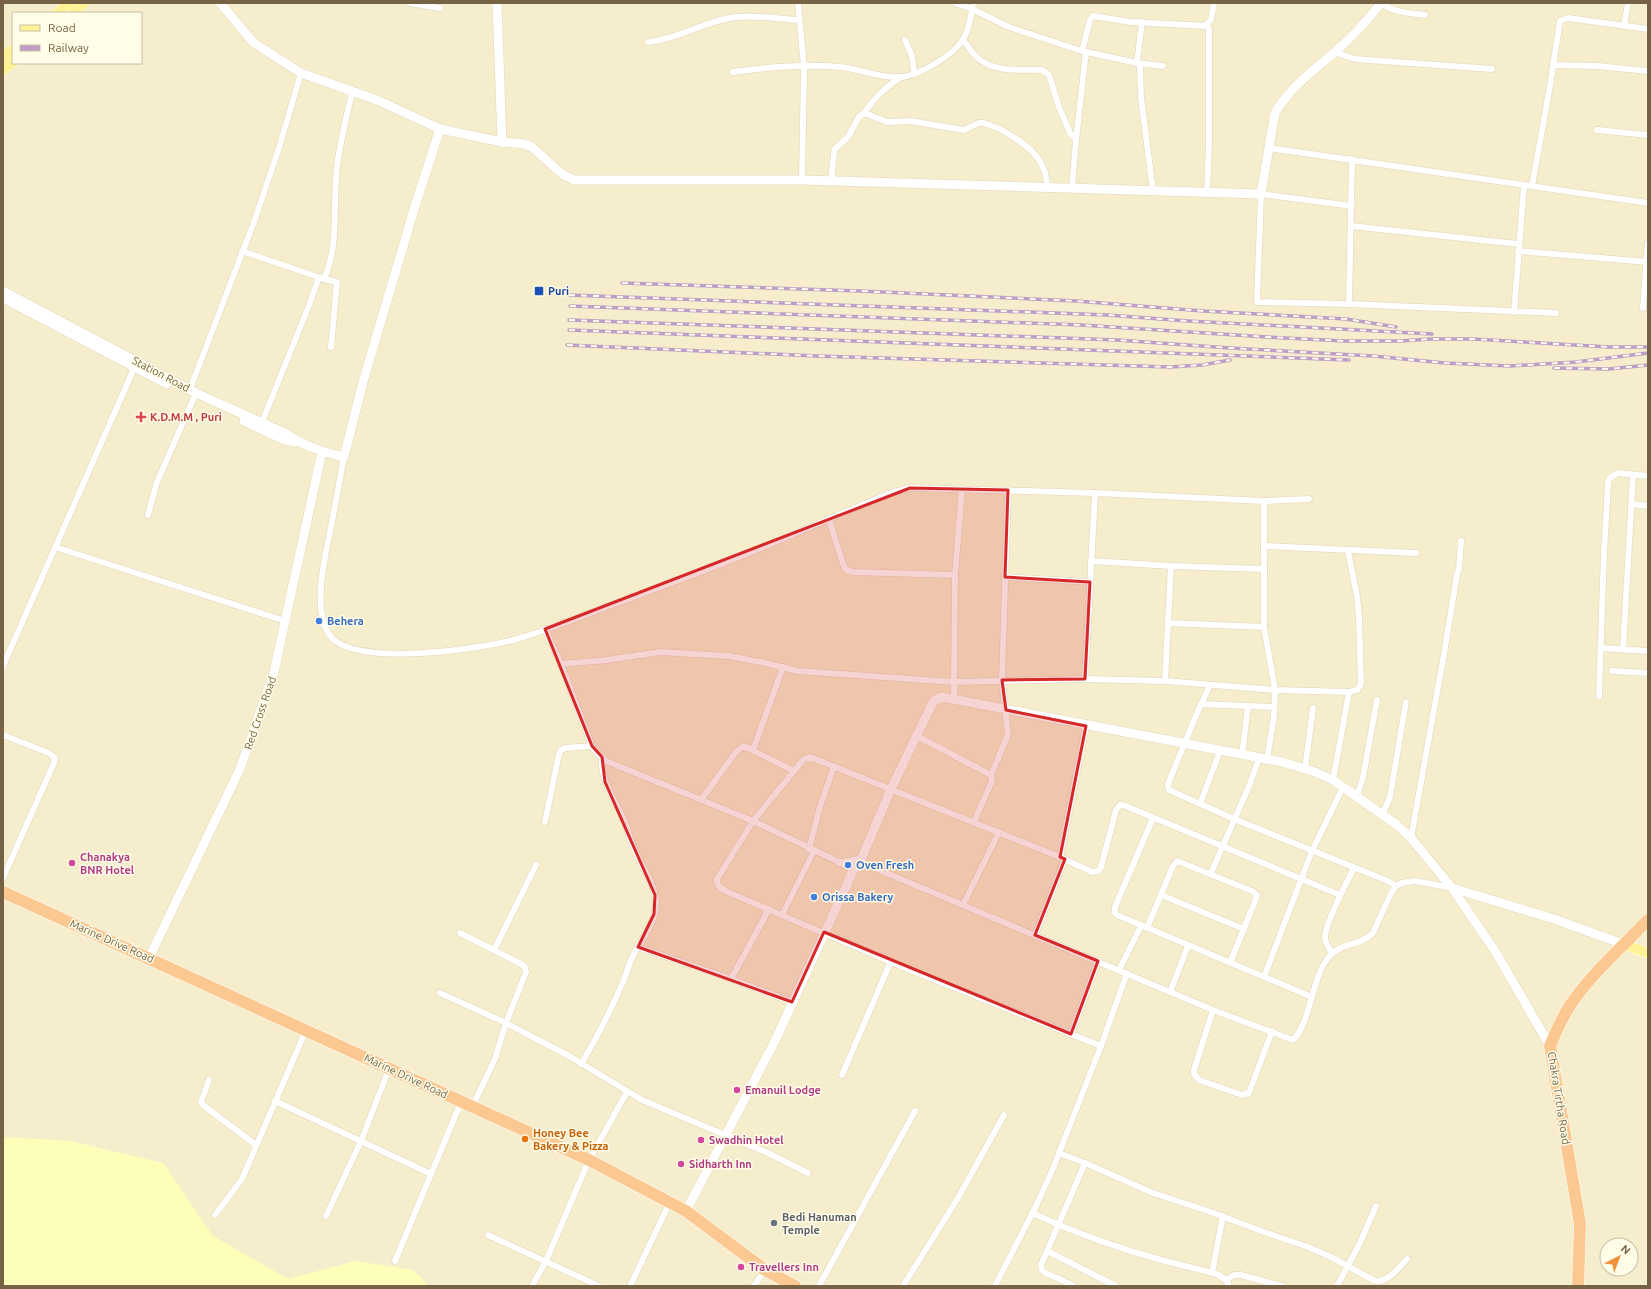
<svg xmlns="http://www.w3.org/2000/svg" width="1651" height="1289" viewBox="0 0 1651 1289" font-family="Ubuntu,sans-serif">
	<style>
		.residential { fill: #f6edcd; fill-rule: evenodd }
		.sand { fill: #fdffb8 }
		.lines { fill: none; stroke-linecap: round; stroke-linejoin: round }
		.street-casing { stroke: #e0d5b8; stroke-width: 7 }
		.secondary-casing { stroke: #e5d7b5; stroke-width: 10 }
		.primary-casing { stroke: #fff; stroke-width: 11 }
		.highway-casing { stroke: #fff; stroke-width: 13 }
		.street { stroke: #fff; stroke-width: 6 }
		.secondary { stroke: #fff; stroke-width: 9 }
		.primary { stroke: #fff295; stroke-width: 10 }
		.highway { stroke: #fcc892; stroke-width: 12 }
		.rail-casing { stroke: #be9ec7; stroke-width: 3.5 }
		.rail { stroke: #fffce7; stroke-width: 2; stroke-dasharray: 6; stroke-linecap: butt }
		.marked { fill: #d62828; fill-opacity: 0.2; stroke: #d62828; stroke-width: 3; stroke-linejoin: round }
		.transit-dot { fill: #1a4fb4; stroke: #fffce7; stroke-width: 1.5 }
		.health-dot { fill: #e0444e; stroke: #fffce7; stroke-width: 1.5 }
		.shop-dot { fill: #3f7fe0; stroke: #fffce7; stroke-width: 1.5 }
		.hotel-dot { fill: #d1479c; stroke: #fffce7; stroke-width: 1.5 }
		.food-dot { fill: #e8710a; stroke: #fffce7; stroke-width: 1.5 }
		.worship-dot { fill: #6b7280; stroke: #fffce7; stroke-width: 1.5 }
		.labels { text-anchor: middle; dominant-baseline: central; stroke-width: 3; stroke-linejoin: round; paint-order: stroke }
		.transit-label { font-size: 11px; font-weight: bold; fill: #164399; stroke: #fffce7; text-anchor: start }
		.street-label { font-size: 11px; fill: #766345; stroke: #fffce7 }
		.health-label { font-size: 11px; font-weight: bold; fill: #be3a42; stroke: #fffce7; text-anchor: start }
		.shop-label { font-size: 11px; font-weight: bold; fill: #366cbe; stroke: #fffce7; text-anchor: start }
		.hotel-label { font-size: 11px; font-weight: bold; fill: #b23c85; stroke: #fffce7; text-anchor: start }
		.food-label { font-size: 11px; font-weight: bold; fill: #c56008; stroke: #fffce7; text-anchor: start }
		.worship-label { font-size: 11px; font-weight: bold; fill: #5b616d; stroke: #fffce7; text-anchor: start }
	</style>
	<rect width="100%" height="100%" fill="#fef9df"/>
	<!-- residential -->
	<path class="residential" d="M3 3H1648V1286H174L3 1205ZM13 13H141V63H13ZM1607 1245H1631V1269H1607Z"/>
	<!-- sand -->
	<polygon class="sand" points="3,1137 70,1141 163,1163 213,1236 288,1279 356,1261 413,1270 429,1286 3,1286"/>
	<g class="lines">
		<defs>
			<g id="street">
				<polyline points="409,3 440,8"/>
				<polyline points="798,3 804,67 802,180"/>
				<polyline points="955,3 972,9 1009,27 1082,51 1137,63 1163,66"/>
				<path d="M1381 3C1394 13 1410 13 1425 15"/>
				<polyline points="1205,25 1211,20 1214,3"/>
				<polyline points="1624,26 1628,3"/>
				<polyline points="905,40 912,56 914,73"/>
				<path d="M963 40C968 47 973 54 979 59 996 73 1022 69 1042 70L1049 75 1059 107 1070 133 1076 140"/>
				<path d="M648 42C679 39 706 20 737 17 758 15 779 19 799 20"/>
				<polyline points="1082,51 1090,20 1093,16 1131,22 1207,26 1209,29 1209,144 1207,193"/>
				<polyline points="1334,52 1355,59 1492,69"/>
				<polyline points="1137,63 1142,22"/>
				<polyline points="1140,64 1141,98 1153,191"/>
				<polyline points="1553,65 1597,66 1648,71"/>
				<path d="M733 72C767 67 805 64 840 67 860 69 879 78 900 77 917 77 953 55 962 41 968 33 972 13 973 3"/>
				<path d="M863 114C875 98 884 88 901 77"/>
				<polyline points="1597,130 1648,135"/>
				<polyline points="1269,148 1648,203"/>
				<polyline points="831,181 834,153 835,149 848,137 859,117 863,114 867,114 887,122 910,121 964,130 979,123 984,123 1000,129 1018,140 1031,150 1040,161 1045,172 1048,188"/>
				<polyline points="1532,186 1550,86 1560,21 1568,18 1648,29"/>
				<polyline points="1072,189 1076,140 1086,52"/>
				<polyline points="1352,206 1261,194 1257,302 1349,304 1556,313"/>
				<polyline points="1351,226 1518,244"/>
				<path d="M242 251 324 279C340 243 332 205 337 167 340 141 347 116 352 92"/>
				<polyline points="1518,251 1648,262"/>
				<polyline points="324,279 337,282 331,347"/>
				<polyline points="1349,304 1352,159"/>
				<polyline points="1643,308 1648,243"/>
				<polyline points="1514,312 1524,186"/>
				<polyline points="190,389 254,222 279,148 301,73"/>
				<polyline points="262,422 308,308 319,277"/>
				<path d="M344 457C340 478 336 500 332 522 326 552 312 606 328 633 349 669 478 649 513 640 550 630 586 614 623 601 663 586 704 571 744 555 793 535 842 513 891 493L910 488 1095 493 1264 501 1309 499"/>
				<polyline points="962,489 955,575 954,682 1085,679 1165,681 1275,690 1349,692 1357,690 1361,684 1359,617 1357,596 1348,551"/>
				<polyline points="1264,501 1264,627 1275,690 1274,717 1267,759"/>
				<polyline points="1631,504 1648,506"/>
				<polyline points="148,515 157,482 196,393"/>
				<polyline points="829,519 843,564 846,570 853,572 955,575"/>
				<polyline points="1264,546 1416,553"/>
				<polyline points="55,547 285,621"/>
				<polyline points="1091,561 1171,566 1264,569"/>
				<polyline points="1005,577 1090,582"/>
				<polyline points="1168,623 1264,627"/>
				<polyline points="545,629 561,664 592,746 597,753 606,761 753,821 854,869"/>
				<polyline points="1600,648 1648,651"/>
				<polyline points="1623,649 1633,475"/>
				<polyline points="561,664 607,660 660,652 729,656 765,663 798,671 954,682 954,699"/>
				<polyline points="3,666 136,364"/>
				<polyline points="1612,671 1648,673"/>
				<polyline points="1085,679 1095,493"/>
				<polyline points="1165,681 1171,566"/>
				<polyline points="1210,685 1197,713 1168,784 1169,790 1234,819 1388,881 1396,886"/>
				<polyline points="1599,696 1604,553 1608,484 1609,479 1617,473 1648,476"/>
				<polyline points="1201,704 1274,707"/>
				<polyline points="3,735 49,753 55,758 54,763 3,878"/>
				<polyline points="917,736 991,775 992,781 974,822"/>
				<polyline points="753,750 783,667"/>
				<polyline points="1242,755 1248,706"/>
				<polyline points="1305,769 1313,708"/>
				<polyline points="991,775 1008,735 1002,680 1008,490"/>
				<polyline points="1333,780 1349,692"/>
				<polyline points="1357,797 1363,777 1377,700"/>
				<polyline points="701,800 736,752 742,747 746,747 794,771"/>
				<polyline points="1200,804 1220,751"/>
				<polyline points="1382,815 1390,797 1406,702"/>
				<polyline points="1153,818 1115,907 1115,913 1117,915 1312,997"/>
				<polyline points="545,822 559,754 561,750 565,748 592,746"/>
				<polyline points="1411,838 1444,654 1457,574 1459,569 1461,541"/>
				<polyline points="809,849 819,810 834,766"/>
				<polyline points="1060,857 1086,726"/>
				<path d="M860 862 1213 1010 1293 1040C1311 1022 1311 980 1328 958 1338 943 1361 946 1373 933L1391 893 1396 886 1402 883 1415 881 1452 888"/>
				<polyline points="839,863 862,858"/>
				<polyline points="1211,873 1250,784 1259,758"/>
				<polyline points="1161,895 1244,929"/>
				<polyline points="963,905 999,832"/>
				<polyline points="782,915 814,851"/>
				<polyline points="1147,928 1173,866 1177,861 1252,891 1257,895 1256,899 1230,963"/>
				<polyline points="460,933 521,964 525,967 526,972 506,1023 495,1059 472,1107"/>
				<polyline points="1035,935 1065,859"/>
				<polyline points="638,947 731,979 792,1002"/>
				<polyline points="494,950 536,865"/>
				<path d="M1332 953C1329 948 1326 944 1325 939 1324 926 1347 881 1354 868"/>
				<polyline points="1119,970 1141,926"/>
				<polyline points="1264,977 1312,851 1343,787"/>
				<polyline points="731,979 769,909"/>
				<polyline points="1170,992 1188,946"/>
				<polyline points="440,993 506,1023 569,1056 642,1100 768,1153 808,1173"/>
				<polyline points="1213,1010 1194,1070 1194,1074 1199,1080 1242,1095 1249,1093 1272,1031"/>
				<polyline points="1071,1034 1098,961"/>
				<path d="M1101 1046 910 970 730 893C724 890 716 887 717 879L753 821 804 759 810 757 1060 857 1092 872 1099 871 1101 867 1116 810 1120 805H1123L1340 895"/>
				<path d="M581 1064C597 1038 611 1010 623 982 626 975 628 967 631 960 639 942 656 924 656 904 656 885 641 866 634 848 630 840 628 831 625 822 616 800 600 782 602 757"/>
				<polyline points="842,1075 891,961"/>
				<polyline points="209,1080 201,1102 203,1105 256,1145"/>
				<polyline points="275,1101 431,1174"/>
				<path d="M1059 1153 1085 1163 1153 1193 1208 1211 1264 1232 1308 1247 1331 1257 1375 1281C1387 1284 1399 1267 1407 1259"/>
				<path d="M1032 1213C1075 1233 1120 1249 1165 1261 1183 1266 1201 1269 1219 1275L1226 1280 1229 1286"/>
				<polyline points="215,1215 242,1179 306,1030"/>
				<polyline points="326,1216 361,1141 389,1069"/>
				<polyline points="488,1235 599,1286"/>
				<polyline points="1047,1251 1116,1286"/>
				<polyline points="395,1261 461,1102"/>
				<polyline points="1212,1273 1223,1216"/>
				<polyline points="1226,1280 1234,1275 1241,1275 1282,1286"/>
				<polyline points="532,1286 546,1261 589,1160 627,1092"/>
				<polyline points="630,1286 670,1202"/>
				<polyline points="754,1286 765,1270"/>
				<polyline points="819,1286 915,1111"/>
				<polyline points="903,1286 958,1198 1004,1115"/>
				<polyline points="995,1286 1035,1208 1052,1171 1101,1046 1127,973"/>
				<polyline points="1074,1286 1044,1272 1042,1270 1041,1265 1085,1163"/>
				<polyline points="1337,1286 1359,1245 1376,1206"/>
			</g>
			<g id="secondary">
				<path d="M220 3 254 43 301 73 377 100 440 129 502 142 525 144 532 147 562 174 574 180H802L1261 194 1275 113C1289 88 1313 71 1335 52 1352 37 1367 21 1381 3"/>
				<polyline points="497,3 502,142"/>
				<path d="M3 291 196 393 285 433C303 446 323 452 344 457L363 382 415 206 440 129"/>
				<polyline points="3,298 167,384"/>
				<polyline points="244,421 282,439 295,442"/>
				<polyline points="1452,888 1554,919 1623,944"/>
				<polyline points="149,958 240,769 274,672 322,452"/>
				<polyline points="686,1211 775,1041 854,869 860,862 891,789 932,704 935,700 942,697 1282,762 1315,772 1333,780 1397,825 1411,838 1452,888 1495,951 1550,1046"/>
			</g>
			<g id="primary">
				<polyline points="57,13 69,3"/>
				<polyline points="73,13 84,3"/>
				<polyline points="3,57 13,49"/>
				<polyline points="3,70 13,62"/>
				<polyline points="1623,944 1648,953"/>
			</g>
			<g id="highway">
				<polyline points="3,892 589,1160 686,1211 765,1270 795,1286"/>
				<path d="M1578 1286 1580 1224 1550 1046C1556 1032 1562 1017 1571 1004 1592 973 1622 947 1648 920"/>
			</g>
		</defs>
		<!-- street casing -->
		<use href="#street" class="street-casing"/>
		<!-- secondary casing -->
		<use href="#secondary" class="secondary-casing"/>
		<!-- primary casing -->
		<use href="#primary" class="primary-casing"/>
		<!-- highway casing -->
		<use href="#highway" class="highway-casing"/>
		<!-- street -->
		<use href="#street" class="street"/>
		<!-- secondary -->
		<use href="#secondary" class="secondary"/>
		<!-- primary -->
		<use href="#primary" class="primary"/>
		<!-- highway -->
		<use href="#highway" class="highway"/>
		<defs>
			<g id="rail">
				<polyline points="622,283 860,291 1076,301 1203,311 1346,319 1396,327"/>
				<polyline points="569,295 1107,315 1188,321 1432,334"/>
				<polyline points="570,306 1081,325 1267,337 1345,341 1400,341 1431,339 1473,339 1609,347 1648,347"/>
				<polyline points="569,320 1117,340 1230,348 1373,356 1445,363 1510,366 1576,362 1648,353"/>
				<polyline points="569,330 1349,360"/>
				<polyline points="567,345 816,356 1170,367 1202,365 1230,360"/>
				<polyline points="1554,368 1609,369 1648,365"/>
			</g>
		</defs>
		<!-- rail casing -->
		<use href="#rail" class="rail-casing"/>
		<!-- rail -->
		<use href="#rail" class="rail"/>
	</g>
	<!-- marked area -->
	<path class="marked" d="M910 488 1008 490 1005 577 1090 582 1085 679 1002 680 1006 710 1086 726 1060 857 1065 859 1035 935 1098 961 1071 1034 824 932 792 1002 638 947 654 914 655 895 605 782 602 757 592 746 545 629Z"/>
	<!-- markers -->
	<rect class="transit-dot" x="534" y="286" width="10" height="10" rx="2"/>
	<path class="health-dot" d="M139 411h4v4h4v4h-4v4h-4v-4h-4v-4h4z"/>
	<g class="shop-dot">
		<circle cx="319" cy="621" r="4"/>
		<circle cx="848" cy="865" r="4"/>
		<circle cx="814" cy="897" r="4"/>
	</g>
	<g class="hotel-dot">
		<circle cx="72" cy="863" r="4"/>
		<circle cx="737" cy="1090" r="4"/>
		<circle cx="701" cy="1140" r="4"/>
		<circle cx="681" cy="1164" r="4"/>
		<circle cx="741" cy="1267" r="4"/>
	</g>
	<circle class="food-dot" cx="525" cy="1139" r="4"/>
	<circle class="worship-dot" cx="774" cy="1223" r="4"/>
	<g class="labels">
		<!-- transit labels -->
		<g class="transit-label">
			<text x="548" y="291">Puri</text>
		</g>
		<!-- street labels -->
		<g class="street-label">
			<text transform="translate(161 374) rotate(28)">Station Road</text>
			<text transform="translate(260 713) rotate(-71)">Red Cross Road</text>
			<text transform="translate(112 941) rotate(24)">Marine Drive Road</text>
			<text transform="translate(406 1076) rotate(25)">Marine Drive Road</text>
			<text transform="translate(1559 1098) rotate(81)">Chakra Tirtha Road</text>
		</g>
		<!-- health labels -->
		<g class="health-label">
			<text x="150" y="417">K.D.M.M , Puri</text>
		</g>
		<!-- shop labels -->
		<g class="shop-label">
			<text x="327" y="621">Behera</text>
			<text x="856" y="865">Oven Fresh</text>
			<text x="822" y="897">Orissa Bakery</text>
		</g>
		<!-- hotel labels -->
		<g class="hotel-label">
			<text x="80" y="857">Chanakya<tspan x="80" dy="13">BNR Hotel</tspan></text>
			<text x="745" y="1090">Emanuil Lodge</text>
			<text x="709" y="1140">Swadhin Hotel</text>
			<text x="689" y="1164">Sidharth Inn</text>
			<text x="749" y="1267">Travellers Inn</text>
		</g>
		<!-- food labels -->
		<g class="food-label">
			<text x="533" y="1133">Honey Bee<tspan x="533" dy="13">Bakery &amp; Pizza</tspan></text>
		</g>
		<!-- worship labels -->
		<g class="worship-label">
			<text x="782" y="1217">Bedi Hanuman<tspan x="782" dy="13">Temple</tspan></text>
		</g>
	</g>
	<!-- border -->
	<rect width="1651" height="1289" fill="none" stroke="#766345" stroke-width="8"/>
	<!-- legend -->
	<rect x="12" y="12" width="130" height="52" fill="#fffce7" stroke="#c8bfa6"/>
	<rect x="20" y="25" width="20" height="6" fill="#fff295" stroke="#c8bfa6"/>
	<text x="48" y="32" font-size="12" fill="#766345">Road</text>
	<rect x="20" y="45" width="20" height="6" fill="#be9ec7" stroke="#c8bfa6"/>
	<text x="48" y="52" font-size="12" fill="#766345">Railway</text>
	<!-- north arrow -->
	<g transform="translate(1619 1257) rotate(42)"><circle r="19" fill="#fffce7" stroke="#c8bfa6"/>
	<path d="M0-3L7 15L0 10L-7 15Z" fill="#f0913c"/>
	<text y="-6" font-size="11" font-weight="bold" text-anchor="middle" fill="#766345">N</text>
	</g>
</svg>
